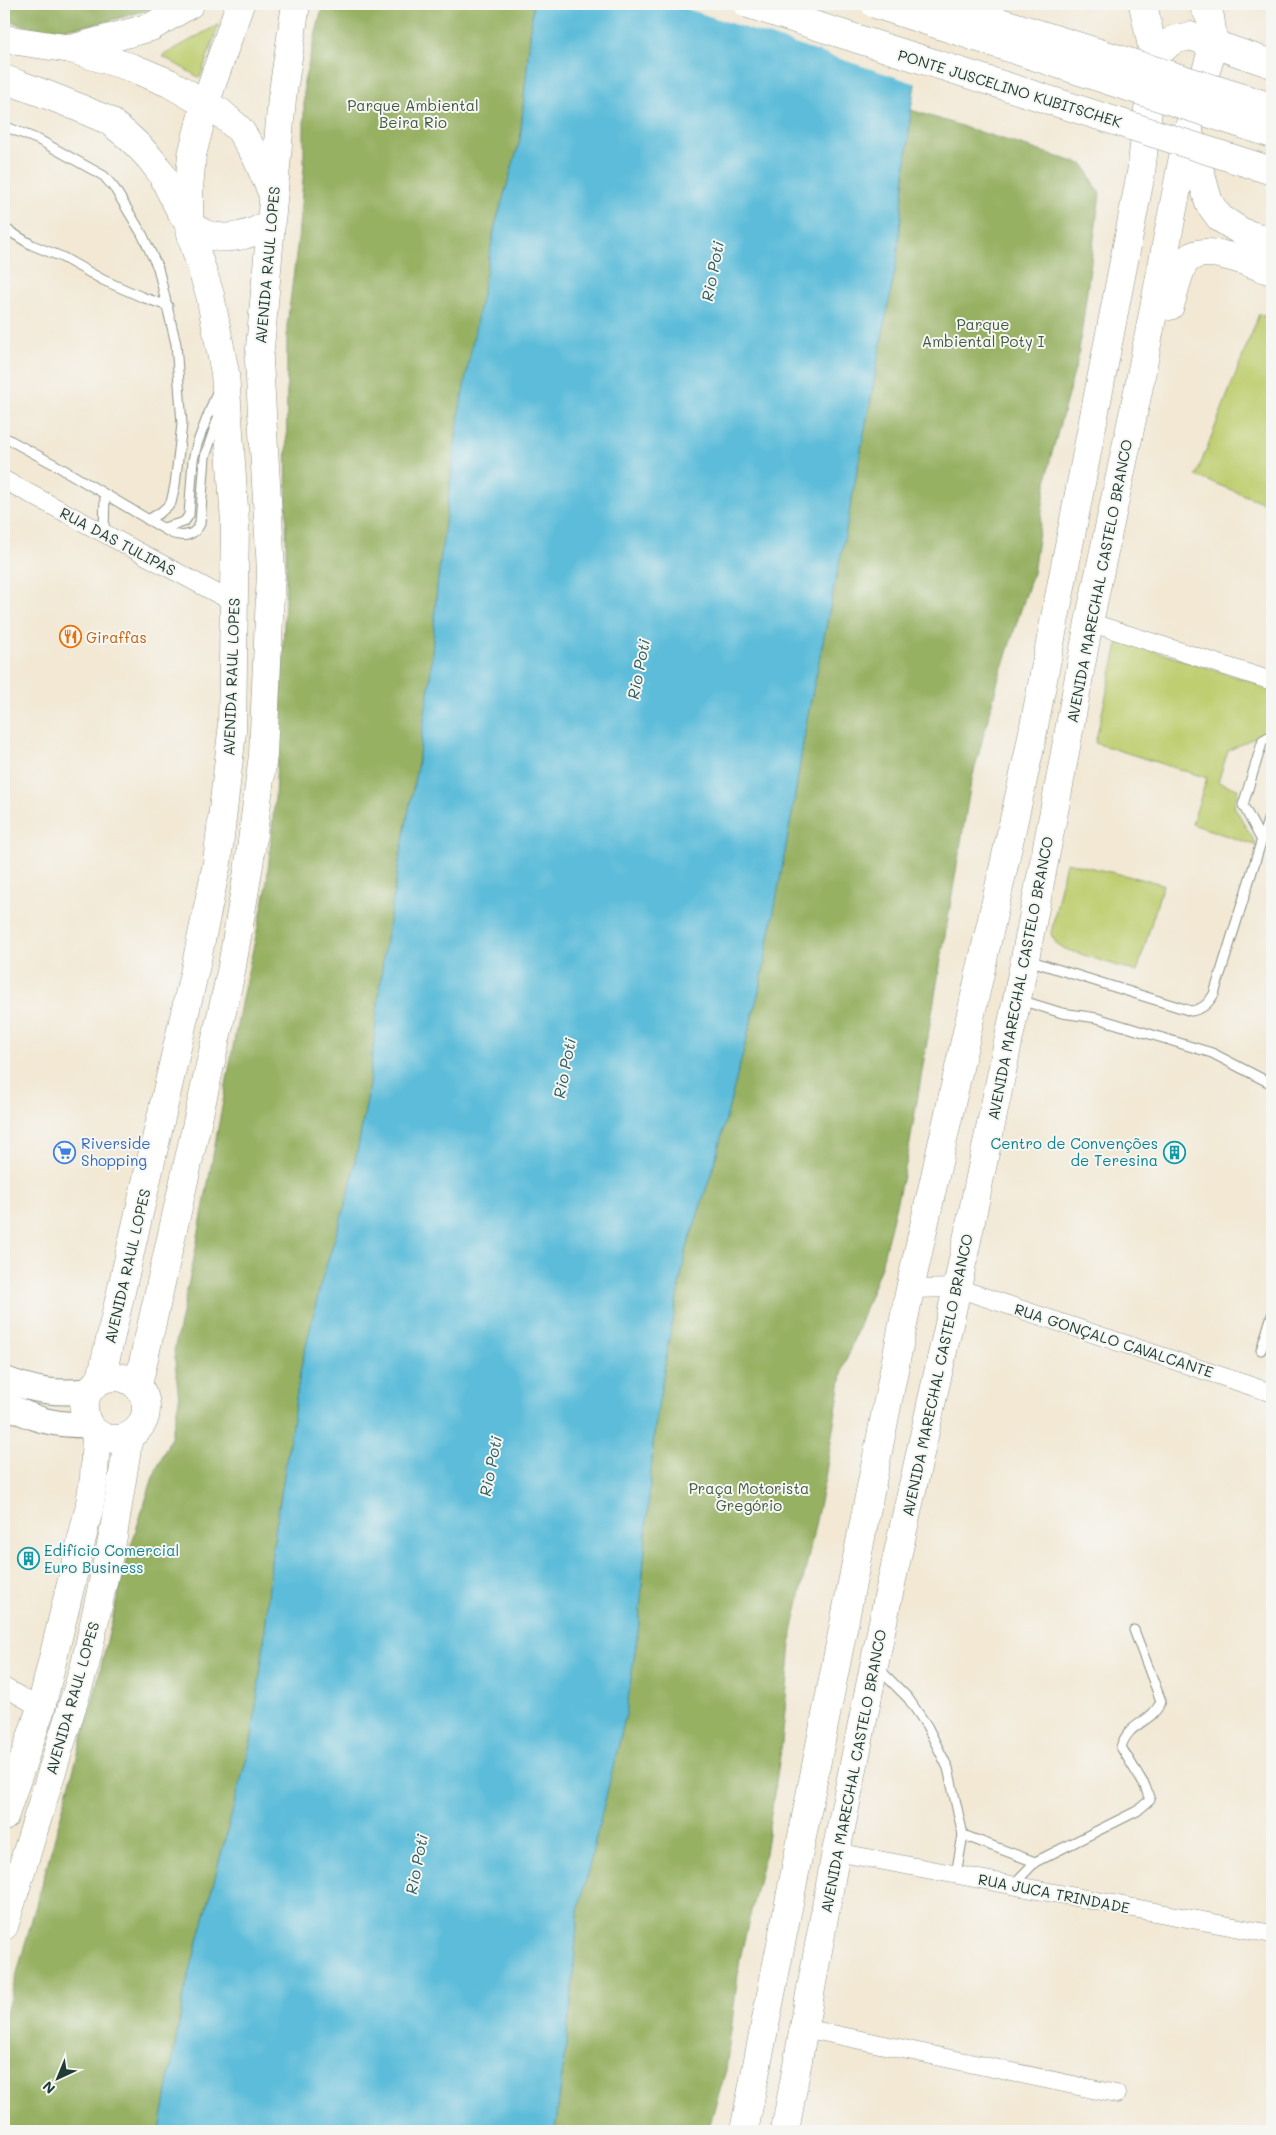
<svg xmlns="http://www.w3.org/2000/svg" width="1276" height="2135" viewBox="0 0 1276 2135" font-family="Mali,sans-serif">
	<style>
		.green { fill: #bfce71; stroke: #6f8652 }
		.forest { fill: #97b163; stroke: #5b774c }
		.water { fill: #5bbcd9; stroke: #3d7c86 }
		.pier { fill: #f2e8d4 }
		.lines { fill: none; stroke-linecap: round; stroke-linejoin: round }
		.service-casing { stroke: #889284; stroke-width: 11 }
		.minor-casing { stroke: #889284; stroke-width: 19 }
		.secondary-casing { stroke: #889284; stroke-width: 27 }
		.primary-casing { stroke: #889284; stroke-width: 29 }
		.service { stroke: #fff; stroke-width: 9 }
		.minor { stroke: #fff; stroke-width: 18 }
		.secondary { stroke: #fff; stroke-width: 25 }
		.primary { stroke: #fff; stroke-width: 28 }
		.primary-bridge-casing { stroke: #889284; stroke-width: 29; stroke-linecap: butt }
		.primary-bridge { stroke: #fff; stroke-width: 28 }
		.labels { text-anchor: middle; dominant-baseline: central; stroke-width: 4; stroke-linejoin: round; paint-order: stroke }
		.street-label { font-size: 15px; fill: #1f3d34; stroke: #f6f6f2 }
		.park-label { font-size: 15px; fill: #3f5a40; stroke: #f6f6f2 }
		.food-label { font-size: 15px; fill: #c56008; stroke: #f6f6f2; text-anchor: start }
		.shop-label { font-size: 15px; fill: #366cbe; stroke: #f6f6f2; text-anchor: start }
		.culture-label { font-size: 15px; fill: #0d838f; stroke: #f6f6f2; text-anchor: end }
		.water-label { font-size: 16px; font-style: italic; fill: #2e5d5d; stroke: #f6f6f2 }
	</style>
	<rect width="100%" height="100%" fill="#f6f6f2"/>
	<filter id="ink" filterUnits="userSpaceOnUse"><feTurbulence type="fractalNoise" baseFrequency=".02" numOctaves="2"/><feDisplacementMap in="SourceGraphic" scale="10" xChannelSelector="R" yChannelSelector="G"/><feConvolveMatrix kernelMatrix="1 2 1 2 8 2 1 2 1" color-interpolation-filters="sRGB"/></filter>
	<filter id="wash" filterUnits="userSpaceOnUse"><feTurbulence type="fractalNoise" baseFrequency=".0096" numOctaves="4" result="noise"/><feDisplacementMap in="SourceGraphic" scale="20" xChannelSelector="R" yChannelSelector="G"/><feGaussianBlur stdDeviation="1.12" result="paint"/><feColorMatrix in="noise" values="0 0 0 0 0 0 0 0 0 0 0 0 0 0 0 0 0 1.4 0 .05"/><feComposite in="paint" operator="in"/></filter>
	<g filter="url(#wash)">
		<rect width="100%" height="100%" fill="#f2e8d4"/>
		<!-- green -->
		<g class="green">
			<polygon points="219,24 200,78 162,56"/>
			<polygon points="1259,314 1272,319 1272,506 1196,476"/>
			<polygon points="1119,640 1272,688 1272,728 1228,751 1218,782 1238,789 1234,806 1257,846 1192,824 1207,778 1095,743"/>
			<polygon points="1066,862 1163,884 1137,972 1065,949 1056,943 1051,934"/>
		</g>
		<!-- forest -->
		<g class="forest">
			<path d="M4 4H166C120 18 69 37 21 25 15 24 9 19 4 16Z"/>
			<polygon points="323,4 533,4 520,140 495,226 479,315 437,586 430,680 417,768 400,856 384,952 367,1100 349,1193 322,1279 301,1367 272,1552 264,1643 252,1738 185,1990 160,2131 4,2131 4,2020 94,1696 126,1561 153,1477 171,1437 179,1400 174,1351 195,1253 242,998 266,891 275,797 282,669 286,576 287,326 298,239 304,168 304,82"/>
			<polygon points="911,110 1084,165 1100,194 1078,358 1049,464 1033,573 999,677 971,783 907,1160 881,1266 843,1368 825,1478 792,1633 782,1743 765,1853 740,1958 726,2070 708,2131 555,2131 571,2004 578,1912 626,1714 639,1624 654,1433 669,1339 686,1251 714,1165 760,987 792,814 807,719 845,535 897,259"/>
		</g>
		<!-- water -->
		<polygon class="water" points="533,4 926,4 921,45 911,110 897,259 845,535 807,719 792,814 760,987 714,1165 686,1251 669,1339 654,1433 639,1624 626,1714 578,1912 571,2004 555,2131 160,2131 185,1990 252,1738 264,1643 272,1552 301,1367 322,1279 349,1193 367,1100 384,952 400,856 417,768 430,680 437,586 460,407 495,226 520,140"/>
		<!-- pier -->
		<polygon class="pier" points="672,4 928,4 917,84 828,55"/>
	</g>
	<g filter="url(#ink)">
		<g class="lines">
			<defs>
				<g id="service">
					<polyline points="4,126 39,140 104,176 115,189 142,234 158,268 176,344 182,424 175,485 171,503 161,512 148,520"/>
					<polyline points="4,228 32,245 62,257 103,280 142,297 168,306"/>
					<path d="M4 437 59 467 171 533C183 538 194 536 200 524L205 457 219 415"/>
					<polyline points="163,528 184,522 189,515 193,460 197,444 217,392"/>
					<polyline points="104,533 105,495"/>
					<polyline points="1262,841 1243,805 1263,740 1272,735"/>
					<path d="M1028 960 1191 1011C1203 1009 1208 1004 1214 994L1272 807"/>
					<polyline points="1020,1000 1062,1013 1097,1018 1212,1053 1272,1084"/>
					<polyline points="1261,1350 1272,1315"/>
					<polyline points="878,1668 908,1698 927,1726 948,1768 963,1835 956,1874"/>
					<polyline points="963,1835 1035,1862"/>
					<path d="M1013 1885 1035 1862 1137 1811 1150 1800 1145 1786 1121 1747C1129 1721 1152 1724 1161 1701L1134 1630"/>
				</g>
				<g id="minor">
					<polyline points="4,480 233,602"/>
					<polyline points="1089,622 1272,681"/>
					<polyline points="910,1289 957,1288 1272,1393"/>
					<polyline points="4,1687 41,1708"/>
					<polyline points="836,1852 1272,1934"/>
					<polyline points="804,2028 1116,2094"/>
				</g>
				<g id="secondary">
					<path d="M4 1379C35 1391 55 1394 88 1391"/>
					<path d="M4 1404C36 1420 52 1425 88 1425"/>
				</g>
				<g id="primary">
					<polyline points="4,39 71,49 133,68 169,83 221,113 240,130 255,154 271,190"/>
					<polyline points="71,49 151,27 190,4"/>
					<polyline points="1154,56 1173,40 1190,36 1272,64"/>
					<path d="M4 79C34 90 64 100 93 114 100 117 108 119 113 124 130 137 147 153 159 170 169 185 178 211 189 223 211 246 248 238 270 223"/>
					<polyline points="1190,136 1209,203 1220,218 1242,232 1272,242"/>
					<path d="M1170 306C1174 293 1177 277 1183 265 1198 238 1250 264 1272 271"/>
					<circle cx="115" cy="1408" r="31"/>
					<polyline points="101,1379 195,969 217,863 232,732 235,523 225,373 210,295 192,238 189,224 189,188 192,155 205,104 240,4"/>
					<polyline points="138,1385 231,972 249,865 263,755 271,571 259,360 282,98 296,4"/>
					<polyline points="4,1817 41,1708 89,1509 94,1478 96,1433"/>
					<polyline points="4,1926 85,1665 113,1536 129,1436"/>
					<polyline points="744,2131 910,1289 1029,752 1141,173 1154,56 1143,4"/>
					<polyline points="785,2131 836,1852 887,1602 957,1288 1017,999 1057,796 1089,622 1138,391 1188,131 1214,44 1210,17 1203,4"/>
				</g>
			</defs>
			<!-- service casing -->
			<use href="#service" class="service-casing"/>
			<!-- minor casing -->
			<use href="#minor" class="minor-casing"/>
			<!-- secondary casing -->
			<use href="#secondary" class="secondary-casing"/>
			<!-- primary casing -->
			<use href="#primary" class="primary-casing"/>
			<!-- service -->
			<use href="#service" class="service"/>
			<!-- minor -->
			<use href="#minor" class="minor"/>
			<!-- secondary -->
			<use href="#secondary" class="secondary"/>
			<!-- primary -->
			<use href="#primary" class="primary"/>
			<defs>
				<g id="primary-bridge">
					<polyline points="748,4 1272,171"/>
					<polyline points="875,4 1272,134"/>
					<polyline points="943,4 1272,107"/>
				</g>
			</defs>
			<!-- primary-bridge casing -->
			<use href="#primary-bridge" class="primary-bridge-casing"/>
			<!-- primary-bridge -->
			<use href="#primary-bridge" class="primary-bridge"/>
		</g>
	</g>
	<!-- icons -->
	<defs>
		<symbol id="restaurant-ring" viewBox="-11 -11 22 22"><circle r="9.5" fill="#f6f6f2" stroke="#e8710a" stroke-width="1.5"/><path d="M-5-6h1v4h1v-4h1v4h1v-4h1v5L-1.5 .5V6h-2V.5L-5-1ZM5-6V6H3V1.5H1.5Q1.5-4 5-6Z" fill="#e8710a"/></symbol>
		<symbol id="supermarket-ring" viewBox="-11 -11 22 22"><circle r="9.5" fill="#f6f6f2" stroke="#3f7fe0" stroke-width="1.5"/><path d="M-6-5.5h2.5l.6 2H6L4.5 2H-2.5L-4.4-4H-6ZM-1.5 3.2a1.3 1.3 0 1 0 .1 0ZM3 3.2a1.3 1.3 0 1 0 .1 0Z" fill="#3f7fe0"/></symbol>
		<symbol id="building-ring" viewBox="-11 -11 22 22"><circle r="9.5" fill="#f6f6f2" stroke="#0f9aa8" stroke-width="1.5"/><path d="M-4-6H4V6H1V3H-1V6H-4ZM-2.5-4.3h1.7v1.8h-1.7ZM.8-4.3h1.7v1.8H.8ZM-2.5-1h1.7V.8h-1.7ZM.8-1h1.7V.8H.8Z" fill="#0f9aa8"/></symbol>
	</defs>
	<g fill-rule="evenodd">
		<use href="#restaurant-ring" x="58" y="624" width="25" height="25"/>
		<use href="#supermarket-ring" x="52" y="1140" width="25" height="25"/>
		<use href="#building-ring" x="1162" y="1140" width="25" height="25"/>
		<use href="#building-ring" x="16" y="1546" width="25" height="25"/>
	</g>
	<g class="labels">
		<!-- street labels -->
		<g class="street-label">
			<text transform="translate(1010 88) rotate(17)">PONTE JUSCELINO KUBITSCHEK</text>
			<text transform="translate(267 265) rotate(-85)">AVENIDA RAUL LOPES</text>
			<text transform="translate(118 541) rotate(28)">RUA DAS TULIPAS</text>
			<text transform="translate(1099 581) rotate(-79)">AVENIDA MARECHAL CASTELO BRANCO</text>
			<text transform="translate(231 677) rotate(-88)">AVENIDA RAUL LOPES</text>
			<text transform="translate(1020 978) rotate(-79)">AVENIDA MARECHAL CASTELO BRANCO</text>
			<text transform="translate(127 1266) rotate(-77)">AVENIDA RAUL LOPES</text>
			<text transform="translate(1114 1340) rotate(18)">RUA GONÇALO CAVALCANTE</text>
			<text transform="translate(937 1375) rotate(-78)">AVENIDA MARECHAL CASTELO BRANCO</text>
			<text transform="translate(72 1698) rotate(-74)">AVENIDA RAUL LOPES</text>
			<text transform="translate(853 1771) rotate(-79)">AVENIDA MARECHAL CASTELO BRANCO</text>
			<text transform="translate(1054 1893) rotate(11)">RUA JUCA TRINDADE</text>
		</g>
		<!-- park labels -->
		<g class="park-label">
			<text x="413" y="105">Parque Ambiental<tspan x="413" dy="17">Beira Rio</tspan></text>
			<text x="983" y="324">Parque<tspan x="983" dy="17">Ambiental Poty I</tspan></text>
			<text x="749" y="1488">Praça Motorista<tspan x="749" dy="17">Gregório</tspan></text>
		</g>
		<!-- food labels -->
		<g class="food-label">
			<text x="86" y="637">Giraffas</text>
		</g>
		<!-- shop labels -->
		<g class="shop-label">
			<text x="81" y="1143">Riverside<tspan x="81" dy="17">Shopping</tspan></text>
		</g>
		<!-- culture labels -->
		<g class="culture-label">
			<text x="1158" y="1143">Centro de Convenções<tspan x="1158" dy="17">de Teresina</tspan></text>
			<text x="44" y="1550" text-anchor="start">Edifício Comercial<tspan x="44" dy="17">Euro Business</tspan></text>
		</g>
		<!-- water labels -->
		<g class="water-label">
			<text transform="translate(712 271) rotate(-79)">Rio Poti</text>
			<text transform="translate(638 669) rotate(-79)">Rio Poti</text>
			<text transform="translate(564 1068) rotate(-79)">Rio Poti</text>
			<text transform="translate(490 1466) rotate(-79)">Rio Poti</text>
			<text transform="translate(416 1864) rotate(-79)">Rio Poti</text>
		</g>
	</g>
	<!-- margin -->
	<rect width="1276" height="2135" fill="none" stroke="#f6f6f2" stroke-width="20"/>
	<!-- north arrow -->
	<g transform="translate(58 2078) rotate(224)" stroke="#f6f6f2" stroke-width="4" paint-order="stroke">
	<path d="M0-4L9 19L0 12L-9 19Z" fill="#1f3d34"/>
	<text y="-8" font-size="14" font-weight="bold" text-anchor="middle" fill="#1f3d34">N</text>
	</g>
</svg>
